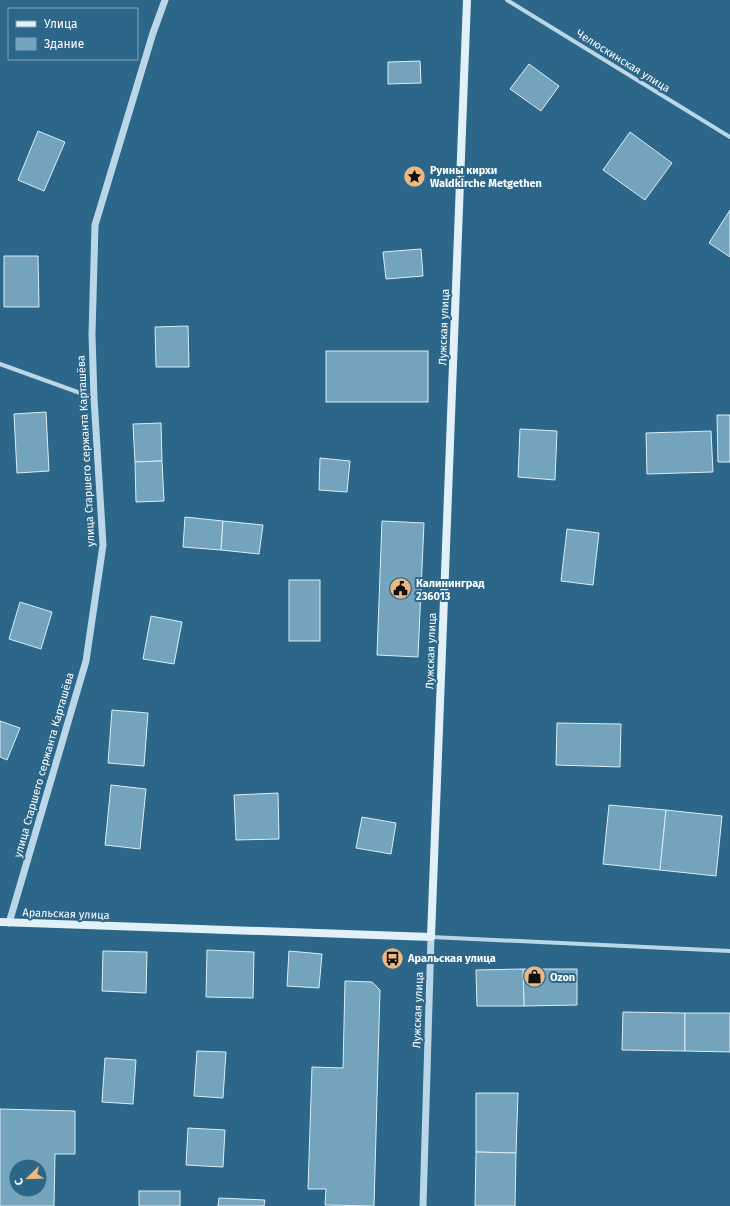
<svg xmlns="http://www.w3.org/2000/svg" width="730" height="1206" viewBox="0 0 730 1206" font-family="'Fira Sans',sans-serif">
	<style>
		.building { fill: #73a3bd; stroke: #dcedf7; fill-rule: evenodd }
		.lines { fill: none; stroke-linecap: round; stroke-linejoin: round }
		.minor { stroke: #b9d7e8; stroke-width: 4 }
		.tertiary { stroke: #b9d7e8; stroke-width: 7 }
		.secondary { stroke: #e2f0f8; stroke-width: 8 }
		.labels { text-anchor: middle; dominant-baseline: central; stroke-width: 4; stroke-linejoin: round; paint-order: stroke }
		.street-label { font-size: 11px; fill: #fff; stroke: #2c6688 }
		.poi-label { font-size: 11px; font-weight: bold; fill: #fff; stroke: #2c6688; text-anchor: start }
	</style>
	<rect width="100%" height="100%" fill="#2c6688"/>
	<!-- building -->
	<g class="building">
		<polygon points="420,61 421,83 388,84 388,62"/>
		<polygon points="529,64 559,86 541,111 510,89"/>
		<polygon points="38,131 65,142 44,191 18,180"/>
		<polygon points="630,132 672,163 645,200 603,170"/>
		<polygon points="730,210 730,257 709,243"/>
		<polygon points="421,249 423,276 386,279 383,252"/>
		<polygon points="4,256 38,256 39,307 4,307"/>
		<polygon points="188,326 189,367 156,367 155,327"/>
		<rect x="326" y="351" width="102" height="51"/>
		<polygon points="46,412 49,471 17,473 14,414"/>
		<polygon points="717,415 730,415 730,462 718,462"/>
		<polygon points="161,423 162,461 135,462 133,424"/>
		<polygon points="520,429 557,431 555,480 518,477"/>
		<polygon points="711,431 713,472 647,474 646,433"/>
		<polygon points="320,458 350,461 347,492 319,490"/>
		<polygon points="162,461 164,501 136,502 135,462"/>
		<polygon points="185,517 223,521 221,550 183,547"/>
		<polygon points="223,521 263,525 259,554 221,550"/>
		<polygon points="382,521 424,523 418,657 377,655"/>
		<polygon points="567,529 599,533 593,585 561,581"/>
		<rect x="289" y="580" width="31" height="61"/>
		<polygon points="20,602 52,612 41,649 9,639"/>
		<polygon points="151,616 182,622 174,664 143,659"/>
		<polygon points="112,710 148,713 144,766 108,763"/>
		<polygon points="0,721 20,728 7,760 0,757"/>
		<polygon points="557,723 621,724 620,767 556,765"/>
		<polygon points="111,785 146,789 140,849 105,845"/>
		<polygon points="278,793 279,839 236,840 234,795"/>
		<polygon points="609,805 666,810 660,870 603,864"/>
		<polygon points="666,810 722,816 716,876 660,870"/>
		<polygon points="362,817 396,823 391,854 356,848"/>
		<polygon points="207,950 254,952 253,998 206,997"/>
		<polygon points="103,951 147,952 146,993 102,991"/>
		<polygon points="289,951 322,954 319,988 287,986"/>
		<polygon points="523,969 577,969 577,1005 524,1006"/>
		<polygon points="523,969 524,1006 477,1006 476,970"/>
		<polygon points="345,981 372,982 380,990 374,1206 325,1205 326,1189 308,1189 312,1067 343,1068"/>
		<polygon points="623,1012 685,1013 685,1051 622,1050"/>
		<polygon points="685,1013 730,1013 730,1052 685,1051"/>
		<polygon points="197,1051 226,1052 223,1098 194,1096"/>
		<polygon points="105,1058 136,1060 133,1104 102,1102"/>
		<polygon points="476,1093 518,1093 516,1153 476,1152"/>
		<path d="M0 1109 75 1111V1154H55L54 1206H0ZM16 1166H40V1190H16Z"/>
		<polygon points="188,1128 225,1130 223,1167 186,1165"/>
		<polygon points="476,1152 516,1153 515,1206 475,1206"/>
		<rect x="139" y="1191" width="41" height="15"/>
		<polygon points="219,1198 265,1200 264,1206 218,1206"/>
	</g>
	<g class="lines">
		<!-- minor -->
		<g class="minor">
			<polyline points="507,0 730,137"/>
			<polyline points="0,364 94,398"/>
			<polyline points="431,937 730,951"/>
		</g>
		<!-- tertiary -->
		<g class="tertiary">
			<polyline points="9,923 86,661 103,545 94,398 92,335 95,225 153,33 165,0"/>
			<polyline points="423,1206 431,937"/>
		</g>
		<!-- secondary -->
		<polyline class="secondary" points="0,922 431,937 467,0"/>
	</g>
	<!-- icons -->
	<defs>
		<symbol id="sight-disc" viewBox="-11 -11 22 22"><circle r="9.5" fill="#eeb981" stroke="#2c6688"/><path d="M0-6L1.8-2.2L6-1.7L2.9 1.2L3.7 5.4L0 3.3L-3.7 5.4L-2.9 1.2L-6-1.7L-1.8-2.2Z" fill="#111"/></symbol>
		<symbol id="civic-disc" viewBox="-11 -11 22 22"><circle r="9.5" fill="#eeb981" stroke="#2c6688"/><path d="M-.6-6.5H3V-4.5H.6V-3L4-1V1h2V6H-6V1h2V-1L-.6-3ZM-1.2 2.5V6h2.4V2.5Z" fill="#111"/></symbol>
		<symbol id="bus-disc" viewBox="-11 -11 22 22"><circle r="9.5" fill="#eeb981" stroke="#2c6688"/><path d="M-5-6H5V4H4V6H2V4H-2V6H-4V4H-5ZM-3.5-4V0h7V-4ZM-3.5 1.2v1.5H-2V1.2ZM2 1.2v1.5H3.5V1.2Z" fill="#111"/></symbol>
		<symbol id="shop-disc" viewBox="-11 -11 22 22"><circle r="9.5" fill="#eeb981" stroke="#2c6688"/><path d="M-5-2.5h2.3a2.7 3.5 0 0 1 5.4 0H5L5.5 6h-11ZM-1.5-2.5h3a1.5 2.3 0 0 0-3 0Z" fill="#111"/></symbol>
	</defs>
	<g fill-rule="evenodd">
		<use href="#sight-disc" x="402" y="164" width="25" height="25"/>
		<use href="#civic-disc" x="388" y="576" width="25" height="25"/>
		<use href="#bus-disc" x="380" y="946" width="25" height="25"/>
		<use href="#shop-disc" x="522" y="964" width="25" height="25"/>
	</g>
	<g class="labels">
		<!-- street labels -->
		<g class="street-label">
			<text transform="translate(623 61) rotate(32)">Челюскинская улица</text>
			<text transform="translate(444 327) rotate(-88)">Лужская улица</text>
			<text transform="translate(86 451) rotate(-93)">улица Старшего сержанта Карташёва</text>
			<text transform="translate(431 651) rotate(-88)">Лужская улица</text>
			<text transform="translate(44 765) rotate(-74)">улица Старшего сержанта Карташёва</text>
			<text transform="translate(66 914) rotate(2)">Аральская улица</text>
			<text transform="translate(418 1010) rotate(-88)">Лужская улица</text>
		</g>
		<!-- poi labels -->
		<g class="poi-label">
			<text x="430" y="170">Руины кирхи<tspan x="430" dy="13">Waldkirche Metgethen</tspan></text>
			<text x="416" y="583">Калининград<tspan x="416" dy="13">236013</tspan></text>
			<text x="408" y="958">Аральская улица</text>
			<text x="550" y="977">Ozon</text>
		</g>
	</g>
	<!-- legend -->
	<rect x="8" y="8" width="130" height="52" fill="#2c6688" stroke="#80a3b8"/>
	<rect x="16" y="21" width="20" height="6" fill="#e2f0f8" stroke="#80a3b8"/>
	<text x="44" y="28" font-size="12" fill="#ffffff">Улица</text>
	<rect x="16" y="38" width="20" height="12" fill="#73a3bd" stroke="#80a3b8"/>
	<text x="44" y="48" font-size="12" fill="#ffffff">Здание</text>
	<!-- north arrow -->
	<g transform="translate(28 1178) rotate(247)"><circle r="19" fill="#2c6688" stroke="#80a3b8"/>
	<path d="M0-3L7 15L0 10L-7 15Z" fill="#eeb981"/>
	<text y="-6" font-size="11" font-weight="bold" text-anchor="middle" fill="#ffffff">С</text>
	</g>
</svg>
